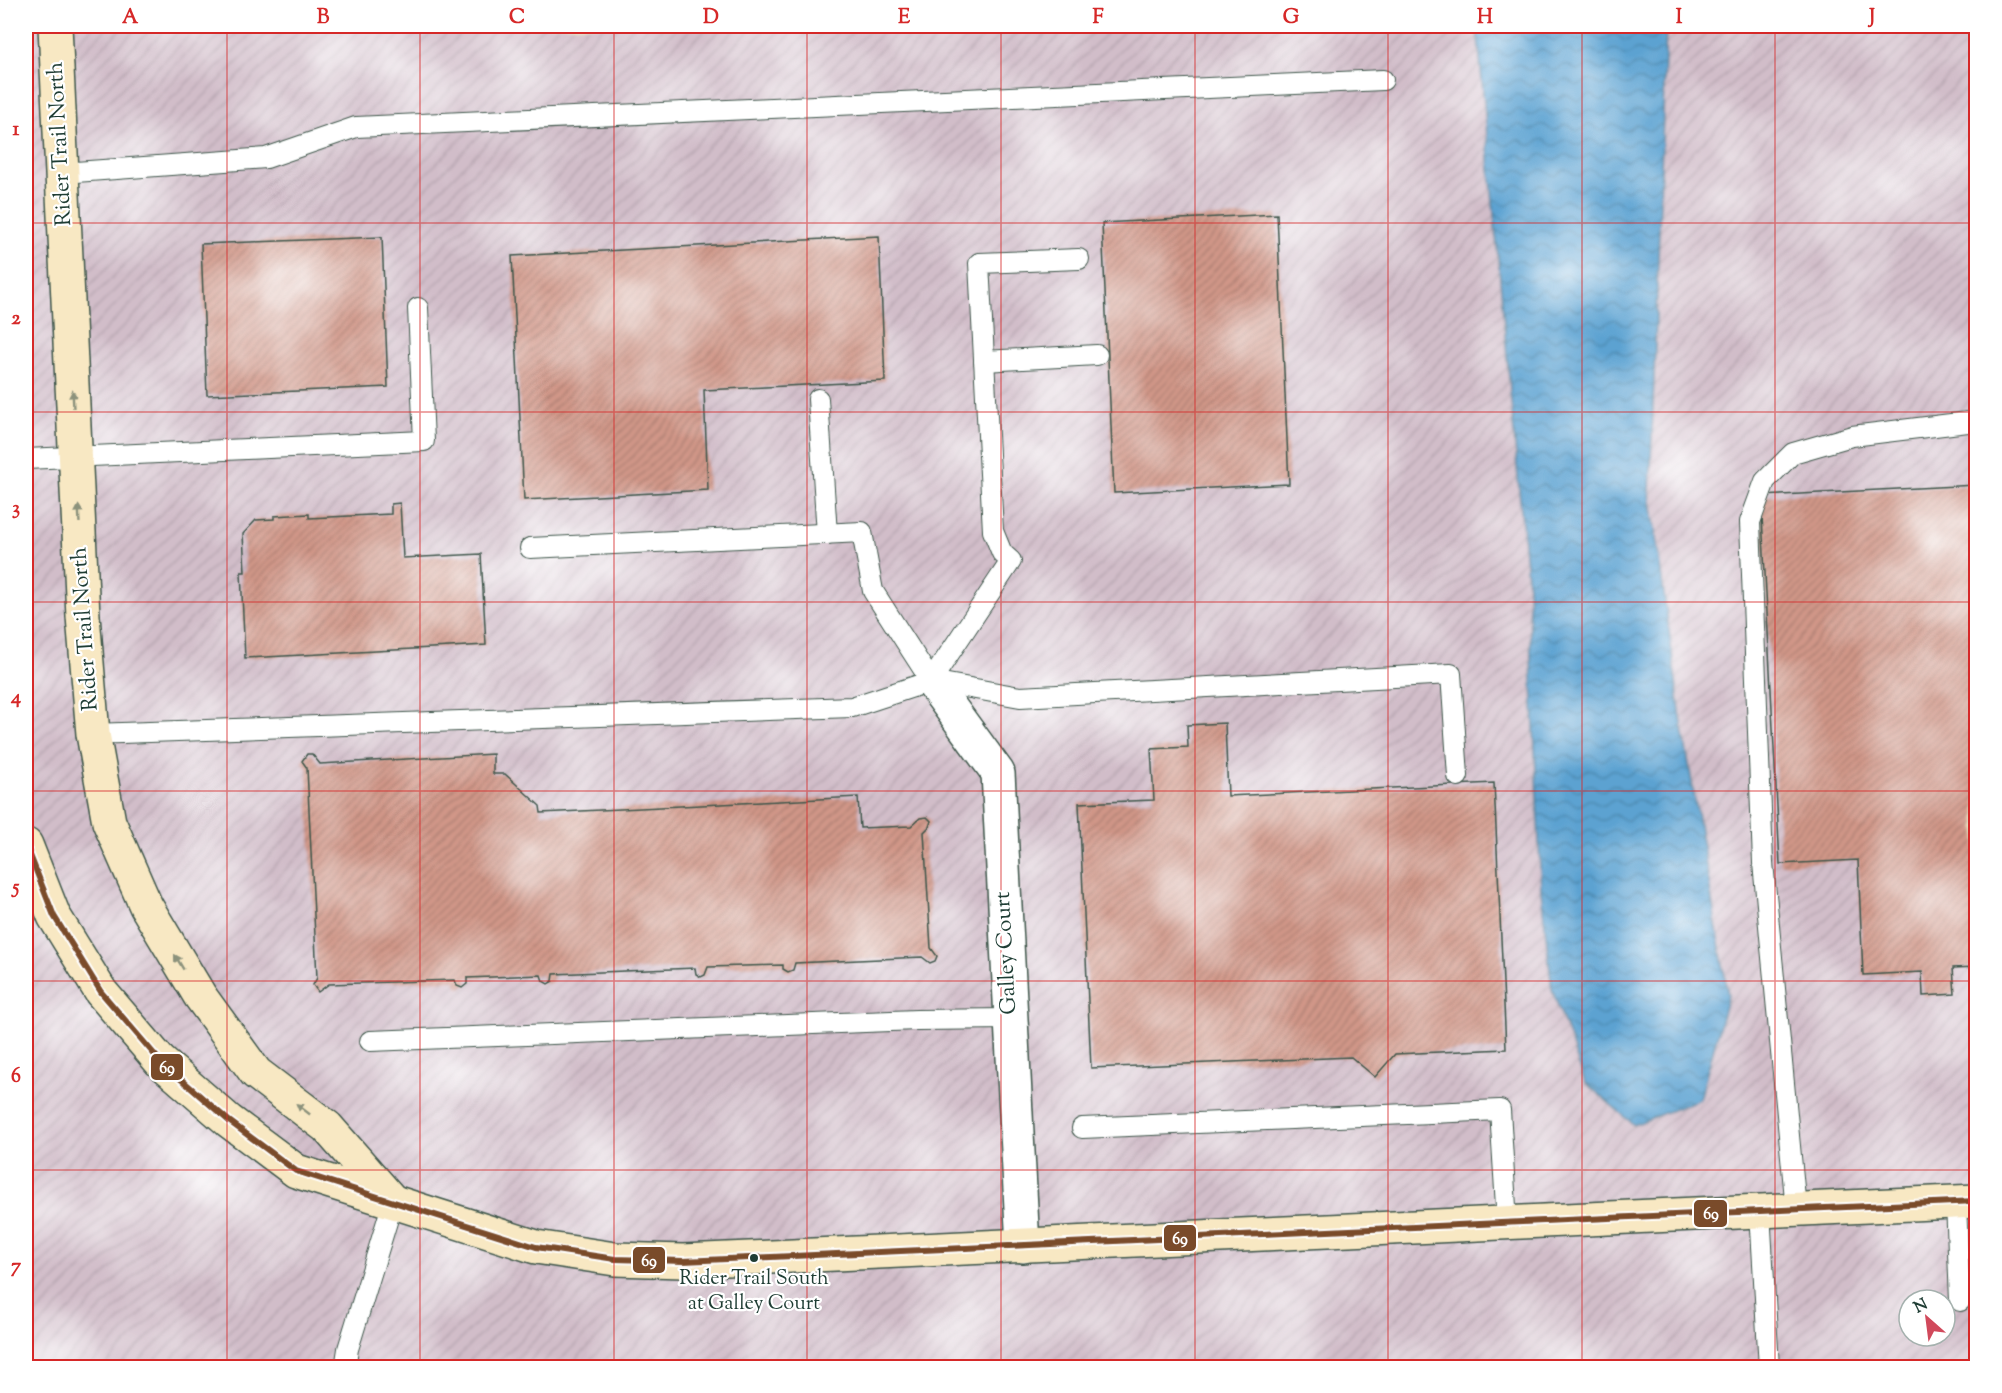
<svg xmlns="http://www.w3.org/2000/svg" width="2002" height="1393" viewBox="0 0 2002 1393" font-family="'Sorts Mill Goudy',serif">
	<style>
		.industrial { fill: url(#industrial-furrows); fill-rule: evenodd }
		.water { fill: url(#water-waves); stroke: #3d7082; stroke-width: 1.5 }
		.building { fill: url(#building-hatch) }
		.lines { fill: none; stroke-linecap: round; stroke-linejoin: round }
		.lane-casing { stroke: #3d5549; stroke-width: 22 }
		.street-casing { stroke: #3d5549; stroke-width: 36 }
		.secondary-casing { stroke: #3d5549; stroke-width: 36 }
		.lane { stroke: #fff; stroke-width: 20 }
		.street { stroke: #fff; stroke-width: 33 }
		.secondary { stroke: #f8e8c3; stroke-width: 33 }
		.bus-1-casing { stroke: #fff; stroke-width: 10 }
		.bus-1 { stroke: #7a4b2a; stroke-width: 6 }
		.oneway { fill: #8c927c }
		.grid { fill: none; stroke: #d62828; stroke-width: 1.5; stroke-opacity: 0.55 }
		.bus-dot { fill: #1f3d34; stroke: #fff; stroke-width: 2 }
		.labels { text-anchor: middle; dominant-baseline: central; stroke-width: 4.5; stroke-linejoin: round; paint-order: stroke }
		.bus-label { font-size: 20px; fill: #1f3d34; stroke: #fff }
		.street-label { font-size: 22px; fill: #1f3d34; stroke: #fff }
		.line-badge { stroke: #fff; stroke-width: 2 }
		.badge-label { font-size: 16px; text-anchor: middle; font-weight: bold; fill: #fff }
		.neatline { fill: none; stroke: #d62828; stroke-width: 2 }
		.grid-label { font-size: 20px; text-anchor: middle; font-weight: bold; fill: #d62828 }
	</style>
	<defs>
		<pattern id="industrial-furrows" width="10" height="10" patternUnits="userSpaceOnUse" patternTransform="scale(1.5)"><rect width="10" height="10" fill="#d1bdc9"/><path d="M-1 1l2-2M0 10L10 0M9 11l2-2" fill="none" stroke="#b3a3ad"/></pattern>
		<pattern id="water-waves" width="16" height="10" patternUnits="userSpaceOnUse" patternTransform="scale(1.5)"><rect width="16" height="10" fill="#5ba2d1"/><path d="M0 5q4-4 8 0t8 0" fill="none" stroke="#4b85aa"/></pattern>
		<pattern id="building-hatch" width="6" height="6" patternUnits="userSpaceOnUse" patternTransform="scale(1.5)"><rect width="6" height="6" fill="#d19788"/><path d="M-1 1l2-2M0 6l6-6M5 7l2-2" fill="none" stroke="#a97c70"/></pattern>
	</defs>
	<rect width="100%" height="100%" fill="#fff"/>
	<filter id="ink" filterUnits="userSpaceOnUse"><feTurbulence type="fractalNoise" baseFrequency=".0167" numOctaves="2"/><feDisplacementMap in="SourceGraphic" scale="12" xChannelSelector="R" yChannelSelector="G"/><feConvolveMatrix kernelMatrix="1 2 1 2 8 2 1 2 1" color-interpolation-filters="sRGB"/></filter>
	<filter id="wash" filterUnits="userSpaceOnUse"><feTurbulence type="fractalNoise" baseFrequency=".008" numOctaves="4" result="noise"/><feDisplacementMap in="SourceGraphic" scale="24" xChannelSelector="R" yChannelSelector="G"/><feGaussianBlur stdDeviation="1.35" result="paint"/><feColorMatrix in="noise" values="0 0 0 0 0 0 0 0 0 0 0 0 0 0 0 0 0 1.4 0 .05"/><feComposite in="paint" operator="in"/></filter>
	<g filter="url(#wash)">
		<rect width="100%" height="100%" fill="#e9e0bd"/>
		<!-- industrial -->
		<path class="industrial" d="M26 26H1976V1367H26ZM1909 1300H1945V1336H1909Z"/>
		<!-- water -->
		<polygon class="water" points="1477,26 1666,26 1650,493 1681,718 1728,995 1700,1099 1634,1125 1585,1082 1552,989 1541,890 1528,588"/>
		<g id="blocks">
			<!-- building -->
			<g class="building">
				<polygon points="1277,214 1289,484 1114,493 1102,223"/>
				<polygon points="879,236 885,381 704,390 708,490 524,500 512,256"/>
				<polygon points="382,237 388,387 207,395 201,244"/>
				<polygon points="1976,485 1976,967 1953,968 1955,994 1923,996 1922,972 1863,975 1858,860 1780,864 1761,496"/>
				<polygon points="400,503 403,558 481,554 486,645 245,658 241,572 245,572 243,534 256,520 274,519 274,516 309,514 309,518 391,514 391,504"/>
				<polygon points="1225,723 1228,796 1494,783 1506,1049 1395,1054 1375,1077 1351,1057 1091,1068 1079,803 1154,800 1151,749 1188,747 1187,725"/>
				<polygon points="307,754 312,754 320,764 493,754 493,774 505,774 540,806 541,813 858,797 860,828 911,826 920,818 927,817 931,821 929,827 924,832 931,948 937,956 935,961 930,963 922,957 795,963 793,970 788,972 783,969 783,965 708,967 705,975 701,977 696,974 695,968 554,974 553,981 548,984 543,981 541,975 467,978 467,984 462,988 457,986 455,980 329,984 318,992 313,985 317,978 307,768 302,761"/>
			</g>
		</g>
	</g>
	<g filter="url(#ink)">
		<use href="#blocks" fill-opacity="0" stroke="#3d5549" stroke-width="1.5"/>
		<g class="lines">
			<defs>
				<g id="lane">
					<polyline points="62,173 266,158 356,127 1383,80"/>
					<polyline points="984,361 1097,355"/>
					<polyline points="818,399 827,534"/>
					<polyline points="26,459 424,441 418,308"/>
					<polyline points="530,548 862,532 873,591 931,681"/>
					<polyline points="931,681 1011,561 1002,553 993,531 979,263 1079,259"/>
					<polyline points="93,734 852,707 931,681 1020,697 1451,674 1458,776"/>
					<polyline points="370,1041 917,1020 1011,1019"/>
					<polyline points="1082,1128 1500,1110 1507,1223"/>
					<polyline points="1956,1202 1960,1301"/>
					<polyline points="1796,1209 1763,863 1750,522 1765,481 1793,453 1852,436 1976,421"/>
					<polyline points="1760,1211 1769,1368"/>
					<polyline points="345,1368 348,1349 393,1202"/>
				</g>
				<polyline id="street" points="931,681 998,773 1023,1246"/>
				<g id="secondary">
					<polyline points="55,26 83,616 93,734 109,822 146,906 200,996 256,1073 327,1127 392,1201"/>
					<polyline points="26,845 54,916 101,992 160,1061 229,1121 296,1171 536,1247 615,1259 683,1261 1976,1201"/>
				</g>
			</defs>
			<!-- lane casing -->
			<use href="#lane" class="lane-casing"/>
			<!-- street casing -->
			<use href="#street" class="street-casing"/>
			<!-- secondary casing -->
			<use href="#secondary" class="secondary-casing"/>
			<!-- lane -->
			<use href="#lane" class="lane"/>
			<!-- street -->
			<use href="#street" class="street"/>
			<!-- secondary -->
			<use href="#secondary" class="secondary"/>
			<defs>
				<polyline id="bus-1" points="26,845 54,916 101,992 160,1061 229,1121 296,1171 536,1247 615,1259 683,1261 1976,1201"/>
			</defs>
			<!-- bus-1 casing -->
			<use href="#bus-1" class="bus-1-casing"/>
			<!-- bus-1 -->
			<use href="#bus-1" class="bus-1"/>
		</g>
		<!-- one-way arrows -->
		<defs><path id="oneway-solid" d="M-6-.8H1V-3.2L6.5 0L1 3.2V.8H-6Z" transform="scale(1.5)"/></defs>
		<g class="oneway">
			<use href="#oneway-solid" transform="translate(73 399) rotate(-93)"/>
			<use href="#oneway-solid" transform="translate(79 514) rotate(-93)"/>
			<use href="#oneway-solid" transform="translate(179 962) rotate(-121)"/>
			<use href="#oneway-solid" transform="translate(303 1109) rotate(-142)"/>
		</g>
	</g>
	<!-- grid -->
	<path class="grid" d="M227 26V1368M420 26V1368M614 26V1368M807 26V1368M1001 26V1368M1195 26V1368M1388 26V1368M1582 26V1368M1775 26V1368M26 223H1976M26 412H1976M26 602H1976M26 791H1976M26 981H1976M26 1170H1976"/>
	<!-- markers -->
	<circle class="bus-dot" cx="754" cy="1258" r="5"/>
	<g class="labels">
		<!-- bus labels -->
		<g class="bus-label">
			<text x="754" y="1279">Rider Trail South<tspan x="754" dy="25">at Galley Court</tspan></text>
		</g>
		<!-- street labels -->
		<g class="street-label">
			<text transform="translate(61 144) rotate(-93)">Rider Trail North</text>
			<text transform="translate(86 629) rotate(-94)">Rider Trail North</text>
			<text transform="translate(1007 953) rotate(-93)">Galley Court</text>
		</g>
	</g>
	<g class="line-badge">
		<rect x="150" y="1053" width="34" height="28" rx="6" fill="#7a4b2a"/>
		<rect x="1693" y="1199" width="35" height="29" rx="6" fill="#7a4b2a"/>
		<rect x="1163" y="1224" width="34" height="28" rx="6" fill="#7a4b2a"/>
		<rect x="632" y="1246" width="34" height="28" rx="6" fill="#7a4b2a"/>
	</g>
	<g class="badge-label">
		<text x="167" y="1073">69</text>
		<text x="1711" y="1219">69</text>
		<text x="1180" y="1244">69</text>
		<text x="649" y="1266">69</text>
	</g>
	<!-- margin -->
	<rect width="2002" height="1393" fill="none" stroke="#fff" stroke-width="66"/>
	<!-- north arrow -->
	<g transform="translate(1927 1318) rotate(332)"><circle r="28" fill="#ffffff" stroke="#a5b1ae" stroke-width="1.5"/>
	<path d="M0-4.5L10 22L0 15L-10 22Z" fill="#d1495b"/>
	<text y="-9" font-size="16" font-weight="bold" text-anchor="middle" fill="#1f3d34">N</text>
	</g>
	<rect x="33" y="33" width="1936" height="1327" class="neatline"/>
	<g class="grid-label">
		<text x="130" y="23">A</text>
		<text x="323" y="23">B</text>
		<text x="517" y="23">C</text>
		<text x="711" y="23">D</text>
		<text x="904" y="23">E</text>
		<text x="1098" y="23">F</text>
		<text x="1291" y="23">G</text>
		<text x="1485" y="23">H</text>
		<text x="1679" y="23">I</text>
		<text x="1872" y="23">J</text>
		<text x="16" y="135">1</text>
		<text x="16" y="324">2</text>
		<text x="16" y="514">3</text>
		<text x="16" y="703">4</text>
		<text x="16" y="893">5</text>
		<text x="16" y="1082">6</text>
		<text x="16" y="1272">7</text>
	</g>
</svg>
